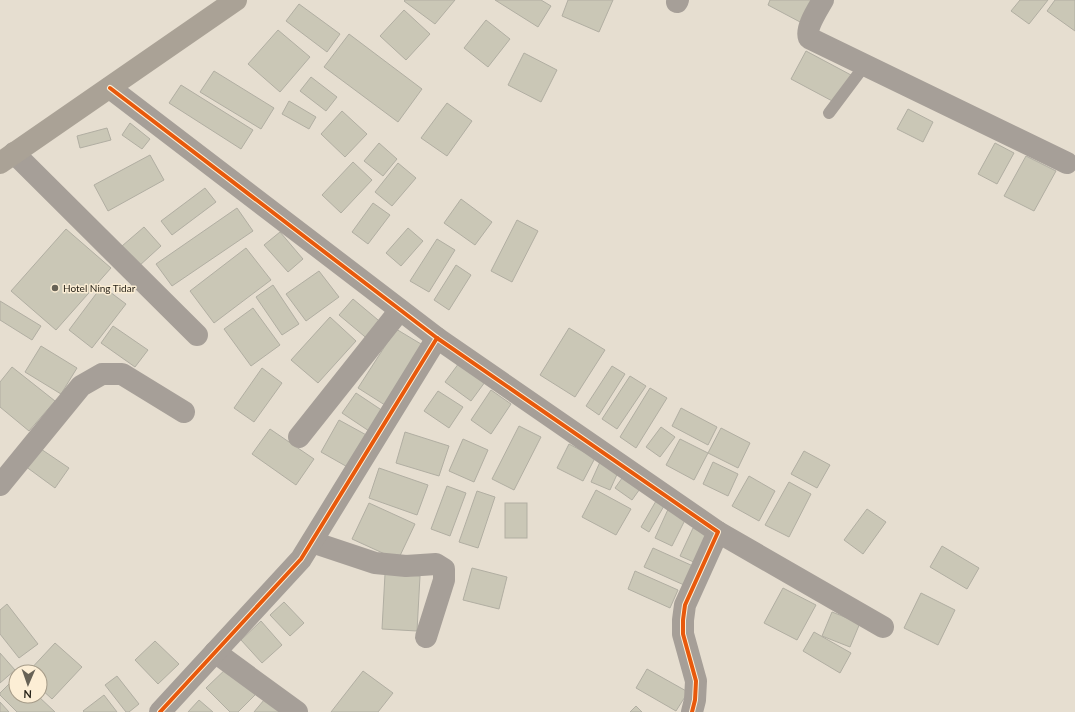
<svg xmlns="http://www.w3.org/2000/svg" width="1075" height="712" viewBox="0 0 1075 712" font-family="Lato,sans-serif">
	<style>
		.building { fill: #cac7b6; stroke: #b1aea2 }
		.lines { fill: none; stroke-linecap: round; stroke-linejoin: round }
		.service { stroke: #a69f98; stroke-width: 12 }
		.minor { stroke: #a69f98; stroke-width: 22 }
		.primary { stroke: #aaa296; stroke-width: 22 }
		.cycleway-casing { stroke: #fceed5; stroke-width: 6 }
		.cycleway { stroke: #e8590c; stroke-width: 4 }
		.poi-dot { fill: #676256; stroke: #fceed5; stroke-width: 1.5 }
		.labels { text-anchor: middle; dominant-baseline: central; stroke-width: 3; stroke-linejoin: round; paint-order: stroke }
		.poi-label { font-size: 10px; fill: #231f15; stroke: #fceed5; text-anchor: start }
	</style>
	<rect width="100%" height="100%" fill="#e6ded0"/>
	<!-- building -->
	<g class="building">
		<polygon points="405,0 455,0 435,24 404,1"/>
		<polygon points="495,0 541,0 551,6 538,27"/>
		<polygon points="568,0 613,0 599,32 562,16"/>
		<polygon points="770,0 815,0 802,23 768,5"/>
		<polygon points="1020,0 1048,0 1029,24 1011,11"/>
		<polygon points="1055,0 1075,0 1075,31 1047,11"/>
		<polygon points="299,4 340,34 327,52 286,21"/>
		<polygon points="404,10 430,34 406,60 380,36"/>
		<polygon points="486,20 510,39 488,67 464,48"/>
		<polygon points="278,30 310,57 280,92 248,64"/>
		<polygon points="349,34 422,89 398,122 324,67"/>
		<polygon points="806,51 851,75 836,103 791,79"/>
		<polygon points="524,53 557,70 541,102 508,85"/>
		<polygon points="214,71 274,108 261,129 200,92"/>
		<polygon points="311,77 337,97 326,111 300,91"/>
		<polygon points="181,85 253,130 241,149 169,103"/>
		<polygon points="289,101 316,117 309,129 282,114"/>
		<polygon points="447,103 472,121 447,156 421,138"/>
		<polygon points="908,109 933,122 923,142 897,129"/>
		<polygon points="342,111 367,134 345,157 321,134"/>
		<polygon points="130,123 150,139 142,149 122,135"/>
		<polygon points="107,128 111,140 80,148 77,136"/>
		<polygon points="379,143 397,159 383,176 364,161"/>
		<polygon points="995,143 1014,153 997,184 978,174"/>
		<polygon points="150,155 164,180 108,211 94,185"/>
		<polygon points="1026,156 1056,171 1034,211 1004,196"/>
		<polygon points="353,162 372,180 341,213 322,195"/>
		<polygon points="398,163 416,178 392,206 375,192"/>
		<polygon points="205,188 216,202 172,235 161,221"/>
		<polygon points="461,199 492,222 475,245 444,223"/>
		<polygon points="373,203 390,215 368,244 352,232"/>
		<polygon points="237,208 253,231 172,286 156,264"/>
		<polygon points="517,220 538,231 512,282 491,271"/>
		<polygon points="144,227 161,246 139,266 122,246"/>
		<polygon points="408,228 423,241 401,266 386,253"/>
		<polygon points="66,229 111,268 56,330 11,291"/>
		<polygon points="280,232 303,259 288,272 264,245"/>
		<polygon points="437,239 455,250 429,292 410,281"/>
		<polygon points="246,248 271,280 214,323 190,291"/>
		<polygon points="456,265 471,275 449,310 434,300"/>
		<polygon points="319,271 339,297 306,321 286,294"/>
		<polygon points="273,285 299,324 282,335 256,297"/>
		<polygon points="102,286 126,304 92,348 69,330"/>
		<polygon points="353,299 384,325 370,341 339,315"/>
		<polygon points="0,301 41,326 32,340 0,320"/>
		<polygon points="253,308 280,345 251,366 224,329"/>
		<polygon points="330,317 356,341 318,383 291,360"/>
		<polygon points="113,326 148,350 135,367 101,343"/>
		<polygon points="569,328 605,350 575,397 540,375"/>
		<polygon points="396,329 426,347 388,407 358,388"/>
		<polygon points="41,346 77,368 61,394 25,372"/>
		<polygon points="459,363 485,382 471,401 445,382"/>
		<polygon points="612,366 625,374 599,415 586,406"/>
		<polygon points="12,367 55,401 29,431 0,407 0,382"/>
		<polygon points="262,368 282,383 254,422 234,408"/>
		<polygon points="630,376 646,386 617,429 602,419"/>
		<polygon points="650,388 667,398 636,448 620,437"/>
		<polygon points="491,390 511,404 491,434 471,420"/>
		<polygon points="438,391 463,407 449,428 424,411"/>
		<polygon points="356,393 386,413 372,433 342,413"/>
		<polygon points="681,408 717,427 708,445 672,426"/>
		<polygon points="339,420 370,437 351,469 321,452"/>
		<polygon points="519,426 541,437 514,490 492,479"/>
		<polygon points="661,427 675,437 660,457 646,447"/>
		<polygon points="721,428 750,443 738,468 708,453"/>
		<polygon points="270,429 314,459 296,485 252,454"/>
		<polygon points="405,432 449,446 439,476 396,463"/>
		<polygon points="463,439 488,450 474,482 449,471"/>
		<polygon points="680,439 708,453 694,480 666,465"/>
		<polygon points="569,444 595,458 583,481 557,468"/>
		<polygon points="38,447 69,468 55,488 25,466"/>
		<polygon points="804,451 830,465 817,488 791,474"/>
		<polygon points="600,462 619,470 610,490 591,482"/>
		<polygon points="713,462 738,474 728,496 703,484"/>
		<polygon points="379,468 428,485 417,515 369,498"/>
		<polygon points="625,474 642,486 632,500 615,488"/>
		<polygon points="749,476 775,491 759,521 732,506"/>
		<polygon points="789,482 811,494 789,537 765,525"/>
		<polygon points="447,486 466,493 450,536 431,529"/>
		<polygon points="596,490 631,509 616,535 582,517"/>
		<polygon points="477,491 495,497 478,548 459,542"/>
		<polygon points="656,501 664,506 649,532 641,527"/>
		<polygon points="369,503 415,524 398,560 352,539"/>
		<rect x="505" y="503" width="22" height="35"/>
		<polygon points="670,505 688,514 672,546 655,538"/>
		<polygon points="867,509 886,522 863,554 844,540"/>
		<polygon points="693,528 709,536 696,563 680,556"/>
		<polygon points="942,546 979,568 967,589 930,567"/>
		<polygon points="653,548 693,566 684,585 644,567"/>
		<polygon points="472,568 507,577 499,609 463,600"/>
		<polygon points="635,571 678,590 670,608 628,589"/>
		<polygon points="385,574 420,576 417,631 382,629"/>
		<polygon points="783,588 816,605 797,640 764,623"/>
		<polygon points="921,593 955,610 938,645 904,628"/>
		<polygon points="284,602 304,623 290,636 270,615"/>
		<polygon points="7,604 38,644 19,658 0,634 0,610"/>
		<polygon points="832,612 860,623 850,647 822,636"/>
		<polygon points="261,621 282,645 262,663 241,640"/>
		<polygon points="814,632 851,653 840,673 803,651"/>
		<polygon points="155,641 179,664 158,684 135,660"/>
		<polygon points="55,643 82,667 52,699 40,688 40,672 28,672"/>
		<polygon points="0,653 15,670 0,683"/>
		<polygon points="230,665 257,693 238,712 230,712 206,688"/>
		<polygon points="647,669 688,692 676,711 636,688"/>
		<polygon points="363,671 393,693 378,712 331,712"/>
		<polygon points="117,676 139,704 129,712 126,712 105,685"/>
		<polygon points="16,677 16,696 38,696 55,712 17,712 0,695 0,693"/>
		<polygon points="269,694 280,712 254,712"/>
		<polygon points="104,695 117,712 84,712 83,711"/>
		<polygon points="199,700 213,712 188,712"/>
		<polygon points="0,702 9,712 0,712"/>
		<polygon points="636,706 642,712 630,712"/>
	</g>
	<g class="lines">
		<!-- service -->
		<polyline class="service" points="829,113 865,65"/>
		<!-- minor -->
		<g class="minor">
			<path d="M823 0C818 9 805 28 809 38L1067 163"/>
			<polyline points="677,2 678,0"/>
			<polyline points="110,88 437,338 718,532 685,605 683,620 683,634 696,681 695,700 692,712"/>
			<polyline points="14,153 197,335"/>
			<polyline points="299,437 400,310"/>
			<polyline points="0,485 81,386 102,374 122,374 184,412"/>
			<polyline points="718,532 883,627"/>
			<polyline points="312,542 375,563 406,566 436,564 444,569 444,580 426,637"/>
			<polyline points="215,652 297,712"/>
			<polyline points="160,712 301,559 437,338"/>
		</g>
		<!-- primary -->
		<polyline class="primary" points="0,163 236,0"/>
		<defs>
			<g id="cycleway">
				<polyline points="110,88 437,338 718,532 685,605 683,620 683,634 696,681 695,700 692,712"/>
				<polyline points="160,712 301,559 437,338"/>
			</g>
		</defs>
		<!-- cycleway casing -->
		<use href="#cycleway" class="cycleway-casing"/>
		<!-- cycleway -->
		<use href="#cycleway" class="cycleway"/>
	</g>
	<!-- markers -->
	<circle class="poi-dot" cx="55" cy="288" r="4"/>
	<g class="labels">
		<!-- poi labels -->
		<g class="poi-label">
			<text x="63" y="288">Hotel Ning Tidar</text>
		</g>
	</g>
	<!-- north arrow -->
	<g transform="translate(28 684) rotate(182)"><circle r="19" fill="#fceed5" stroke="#a59b88"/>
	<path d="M0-3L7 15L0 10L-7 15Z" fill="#676256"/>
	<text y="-6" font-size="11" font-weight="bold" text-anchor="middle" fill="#231f15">N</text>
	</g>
</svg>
